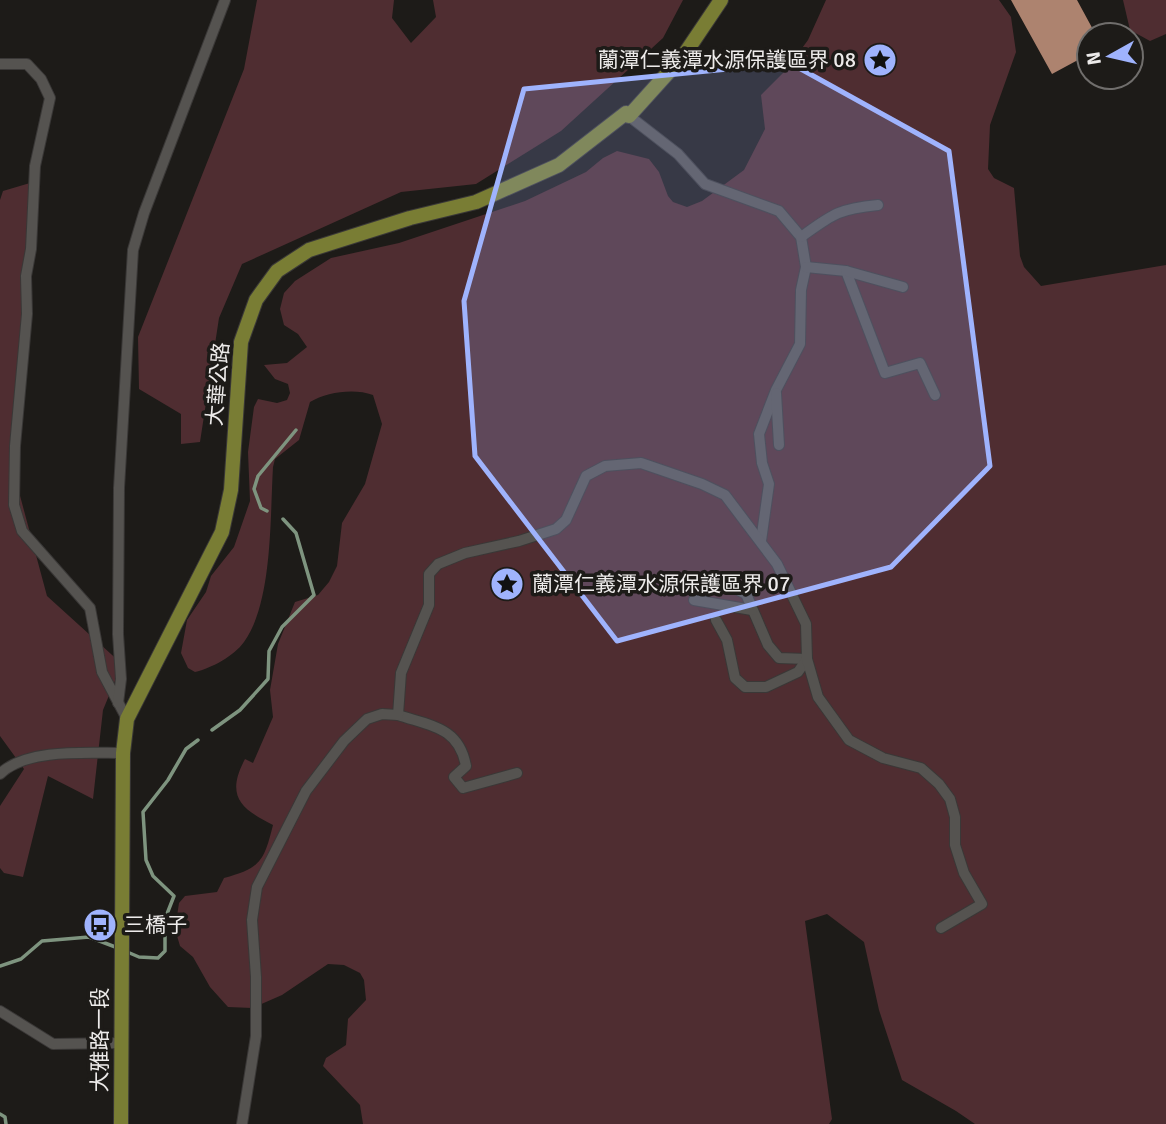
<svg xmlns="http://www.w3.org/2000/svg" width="1166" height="1124" viewBox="0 0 1166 1124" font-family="Signika,'Noto Sans TC',sans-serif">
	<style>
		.green { fill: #4f2d31 }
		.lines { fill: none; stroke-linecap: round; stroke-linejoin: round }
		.stream { stroke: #7e947f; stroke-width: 3.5 }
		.building { fill: #ad836f }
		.minor-casing { stroke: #3a3837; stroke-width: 12 }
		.major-casing { stroke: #3a3837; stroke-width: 16 }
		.minor { stroke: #555350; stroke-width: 10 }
		.major { stroke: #797d34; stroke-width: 14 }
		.marked { fill: #9fb3fd; fill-opacity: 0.2; stroke: #9fb3fd; stroke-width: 5; stroke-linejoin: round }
		.labels { text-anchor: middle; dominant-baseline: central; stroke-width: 7; stroke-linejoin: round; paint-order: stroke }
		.poi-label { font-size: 21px; fill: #edebea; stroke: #1d1b18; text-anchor: start }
		.street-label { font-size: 21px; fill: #edebea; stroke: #1d1b18 }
	</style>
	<rect width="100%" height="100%" fill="#1d1b18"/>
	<!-- green -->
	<g class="green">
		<polygon points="257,0 394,0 392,18 411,43 436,17 433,0 683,0 663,38 561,131 476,184 401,192 242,264 219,318 200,442 181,444 181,414 139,389 138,337 244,69"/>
		<path d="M826 0H999L1011 17 1016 52 990 125 988 169 994 178 1014 188 1020 256 1024 267 1041 286 1166 265V1124H975L956 1111 902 1080 879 1010 864 942 827 914 805 921 832 1119 829 1124H363L360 1105 323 1066 326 1058 346 1045 348 1019 366 1000 364 980 360 973 344 965 328 964 282 995 252 1008 228 1007 210 987 193 957 180 946 175 929 179 903 185 896 217 892 224 878C261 868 264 861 273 825 239 808 226 795 245 759L253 763 273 717 270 690 278 644 295 602 318 595 329 582 337 566 342 523 365 484 382 424 373 395C354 388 327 392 310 402L299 440 275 459 273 467C270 515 273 602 244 642 234 656 212 668 195 672L188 668 181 653 187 620 206 592 211 576 234 547 250 501 248 452 254 407 258 399 277 403 287 400 290 393 288 384 275 379 264 365 287 363 307 347 298 334 284 325 280 309 284 293 295 281 331 258 399 243 525 201 586 172 603 158 617 151 649 159 659 172 668 196 673 202 687 207 702 201 744 170 765 129 761 95 786 70 808 40Z"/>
		<polygon points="1123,0 1166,0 1166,34 1150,41 1130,30"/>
		<polygon points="30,183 22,337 19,492 47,596 122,664 103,710 93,799 48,776 23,877 4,873 0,868 0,806 24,769 0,736 0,200 3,191"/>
	</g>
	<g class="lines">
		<!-- stream -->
		<g class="stream">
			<polyline points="267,511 261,508 254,489 258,476 296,430"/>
			<polyline points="212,730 240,710 268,679 269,651 282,627 314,595 296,533 283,519"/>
			<polyline points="125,951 139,957 158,958 165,951 165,919 174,896 153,876 146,860 143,812 168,780 186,749 198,740"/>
			<polyline points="0,966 21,959 42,941 89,937 118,948"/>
			<polyline points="0,1114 5,1117 6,1124"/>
		</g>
	</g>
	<!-- building -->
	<polygon class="building" points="1011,0 1077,0 1096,35 1089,35 1089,54 1052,74"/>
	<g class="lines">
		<defs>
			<g id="minor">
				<polyline points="0,64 27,64 41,79 50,98 35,166 31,249 26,276 27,314 15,446 14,505 22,531 90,608 102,672 127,719"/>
				<polyline points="629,116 678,154 705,184 779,211 801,237 806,267 801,290 800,344 776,390 759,434 762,463 769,484 761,541"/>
				<path d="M801 237C833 214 838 209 878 205"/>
				<polyline points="806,267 846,271 885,373 920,363 935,395"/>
				<polyline points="846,271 903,287"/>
				<polyline points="776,393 779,445"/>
				<polyline points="686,580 734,588 746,594 768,645 779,658 807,659"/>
				<polyline points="694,600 752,610"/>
				<polyline points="716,620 727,640 735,678 745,687 766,687 798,672 807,659"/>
				<polyline points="118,703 121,679 118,634 119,488 133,250 144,213 225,0"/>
				<path d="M398 715C431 726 459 727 466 766L454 777 463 788 517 773"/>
				<path d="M0 774C26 748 88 753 123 753"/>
				<polyline points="0,1011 53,1044 121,1043"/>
				<polyline points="242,1124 256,1036 256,977 252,920 257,887 306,791 344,741 367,719 382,714 398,715 401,673 429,605 429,574 438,564 465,553 519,541 556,529 566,520 586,476 605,466 641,463 702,484 725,495 777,564 806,624 807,659 818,697 849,740 883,758 921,768 939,784 950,799 955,817 955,845 964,873 982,904 941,928"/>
			</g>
			<polyline id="major" points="121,1124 123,753 127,719 222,532 231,490 241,342 256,300 277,271 309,250 410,218 476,202 559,165 626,113 629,116 684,55 721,0"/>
		</defs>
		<!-- minor casing -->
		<use href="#minor" class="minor-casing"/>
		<!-- major casing -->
		<use href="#major" class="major-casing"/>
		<!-- minor -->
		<use href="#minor" class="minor"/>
		<!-- major -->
		<use href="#major" class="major"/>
	</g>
	<!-- marked area -->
	<path class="marked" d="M790 63 949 151 990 466 891 567 617 641 475 456 464 301 524 89Z"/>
	<!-- icons -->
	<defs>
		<symbol id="sight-disc" viewBox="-11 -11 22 22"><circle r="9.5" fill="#9fb3fd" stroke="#1d1b18"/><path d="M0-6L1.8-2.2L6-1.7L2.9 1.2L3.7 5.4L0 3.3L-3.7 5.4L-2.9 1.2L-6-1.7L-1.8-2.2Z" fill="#111"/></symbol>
		<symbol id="bus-disc" viewBox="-11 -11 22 22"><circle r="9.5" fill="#9fb3fd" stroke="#1d1b18"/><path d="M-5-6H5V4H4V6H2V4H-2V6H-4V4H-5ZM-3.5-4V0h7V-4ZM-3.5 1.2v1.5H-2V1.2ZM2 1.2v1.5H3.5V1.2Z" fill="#111"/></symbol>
	</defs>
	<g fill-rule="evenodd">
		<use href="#sight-disc" x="861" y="41" width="38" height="38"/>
		<use href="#sight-disc" x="488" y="565" width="38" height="38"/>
		<use href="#bus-disc" x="81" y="906" width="38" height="38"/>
	</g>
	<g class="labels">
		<!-- poi labels -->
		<g class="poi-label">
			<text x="856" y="60" text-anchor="end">蘭潭仁義潭水源保護區界 08</text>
			<text x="532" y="584">蘭潭仁義潭水源保護區界 07</text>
			<text x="124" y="925">三橋子</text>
		</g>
		<!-- street labels -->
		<g class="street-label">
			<text transform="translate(218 384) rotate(-85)">大華公路</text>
			<text transform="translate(100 1040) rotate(-90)">大雅路一段</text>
		</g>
	</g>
	<!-- north arrow -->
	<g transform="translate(1110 56) rotate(262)"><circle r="33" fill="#1d1b18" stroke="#706e6c" stroke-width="2"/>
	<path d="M0-5L12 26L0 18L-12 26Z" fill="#9fb3fd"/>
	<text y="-10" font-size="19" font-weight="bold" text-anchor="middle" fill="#edebea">N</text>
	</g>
</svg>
